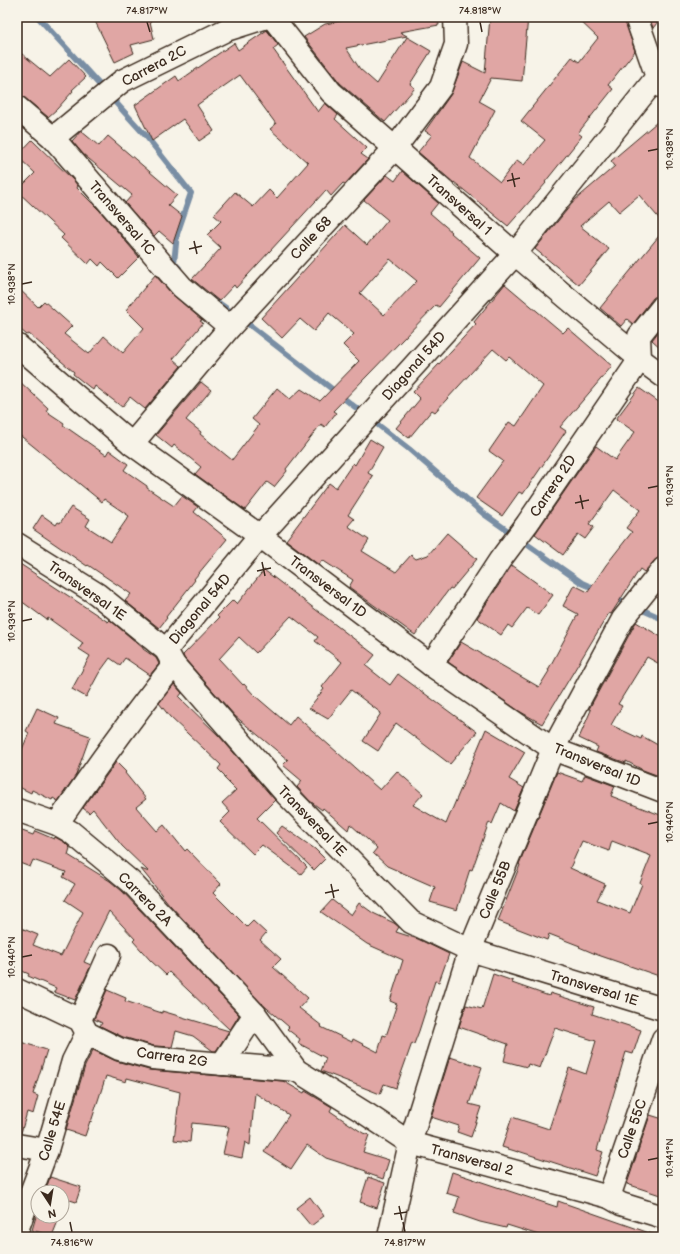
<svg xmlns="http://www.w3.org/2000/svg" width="680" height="1254" viewBox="0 0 680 1254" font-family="'Balsamiq Sans',sans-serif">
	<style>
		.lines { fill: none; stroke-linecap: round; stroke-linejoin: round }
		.stream { stroke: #798ea4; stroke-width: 6 }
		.building { fill: #e0a6a4; stroke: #3b2a1e; fill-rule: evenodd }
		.minor-casing { stroke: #3b2a1e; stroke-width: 25 }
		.minor { stroke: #f7f3e8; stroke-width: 22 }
		.ticks { fill: none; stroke: #3b2a1e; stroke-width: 1.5 }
		.labels { text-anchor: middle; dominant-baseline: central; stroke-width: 4; stroke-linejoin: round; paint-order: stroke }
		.street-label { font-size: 14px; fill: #3b2a1e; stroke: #f7f3e8 }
		.neatline { fill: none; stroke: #3b2a1e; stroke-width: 1.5 }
		.ticks-label { font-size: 10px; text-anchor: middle; fill: #3b2a1e }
	</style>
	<rect width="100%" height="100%" fill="#f7f3e8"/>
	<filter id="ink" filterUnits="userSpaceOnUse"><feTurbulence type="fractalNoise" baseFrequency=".025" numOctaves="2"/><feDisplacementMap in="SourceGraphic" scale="8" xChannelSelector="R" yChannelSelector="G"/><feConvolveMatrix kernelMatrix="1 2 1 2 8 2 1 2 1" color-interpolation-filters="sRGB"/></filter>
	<g filter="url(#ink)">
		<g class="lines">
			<!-- stream -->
			<g class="stream">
				<polyline points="38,17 146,136 191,193 177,234 174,263 179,268"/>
				<polyline points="213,299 251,326 409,449 484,514 582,583 598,590"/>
				<polyline points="613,597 663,619"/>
			</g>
		</g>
		<!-- building -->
		<g class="building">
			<polygon points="93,17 149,17 154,39 131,45 134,53 115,62"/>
			<polygon points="360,17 438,17 439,25 400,32 407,36 346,48 360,69 377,84 407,37 431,51 410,84 415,88 385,122 340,83 304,37 325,24"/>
			<polygon points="490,17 528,17 522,81 491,78 479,101 495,110 470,158 500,182 517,160 524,165 545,140 521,121 572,57 579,62 598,38 576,17 624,17 635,51 608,85 613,89 578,133 582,136 545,182 546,183 508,226 454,182 454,183 418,152 432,135 425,131 451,94 463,62 485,73"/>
			<polygon points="649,17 662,17 653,28"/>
			<polygon points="267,30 278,45 273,49 318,112 325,103 338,115 335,119 367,148 361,154 368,159 345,184 343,183 331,196 326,190 236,288 234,285 219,301 192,279 221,248 207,235 221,221 214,215 235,192 253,207 269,190 277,198 308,163 270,129 276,124 240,75 197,105 214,131 199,141 183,119 152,141 135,105 176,76 179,81 234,43 238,50"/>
			<polygon points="17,50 50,77 69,59 86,77 72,90 73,91 57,109 48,117 25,98 17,94"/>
			<polygon points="663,117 663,223 639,195 619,212 609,201 580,226 609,249 579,285 535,249 575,200 615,166 611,161"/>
			<polygon points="81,131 99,146 108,136 177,195 168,205 182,216 173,243 159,231 154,236 125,203 132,195 83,154 72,141"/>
			<polygon points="32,140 74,181 78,186 77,188 100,211 139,257 118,278 102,262 99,266 92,259 88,264 61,238 64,235 17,191 35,173 17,156"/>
			<path d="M402 171 438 203 430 213 452 232 451 233 480 258 439 307 436 305 333 411 336 413 325 427 321 424 286 469 287 471 274 487 267 482 245 510 195 474 201 467 174 445 172 448 156 435 201 382 211 390 186 420 201 432 200 434 232 460 259 425 252 419 277 388 290 399 301 389 320 401 359 361 343 345 354 334 329 313 314 331 300 319 282 338 261 318 345 225 367 245 388 220 364 200 387 175 395 181ZM390 259 417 281 384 315 360 293Z"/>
			<polygon points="663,231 663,294 658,295 653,298 633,324 627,319 621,326 600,308"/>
			<polygon points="155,275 173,295 202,320 200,321 203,323 173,359 181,366 145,409 130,397 122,407 95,386 93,390 73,374 74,372 29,334 27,335 17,327 17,287 38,307 44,301 72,326 64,334 89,354 104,336 123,353 144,328 126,310"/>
			<polygon points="505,284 563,333 568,328 612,366 560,427 566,431 523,494 519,492 502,516 476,498 503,461 489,451 509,422 516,426 543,386 509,357 506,360 493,349 435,412 432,410 409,438 396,428 420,399 413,392 476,324 474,322"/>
			<polygon points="663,326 663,350 652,340"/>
			<polygon points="17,379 48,408 46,411 64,423 63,425 106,455 109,450 128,464 124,470 147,486 147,488 174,506 182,496 198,507 194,512 227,539 194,579 195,580 166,617 167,618 159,628 125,601 131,594 88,565 87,566 33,529 42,515 56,525 58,522 60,523 71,507 90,519 86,526 111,542 129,516 104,499 102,502 17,433"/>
			<polygon points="639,388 663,405 663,557 658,558 654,561 644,572 640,569 611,614 609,613 542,724 519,711 448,662 461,642 539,687 549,671 548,670 578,614 563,606 574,585 588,592 606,565 632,532 626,528 640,510 614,490 589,524 594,527 585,539 578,534 563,555 535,534 596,446 615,460 635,432 616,419"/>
			<polygon points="370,439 383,447 368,473 373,476 348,515 354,519 348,526 369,540 362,551 396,572 411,555 416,559 428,555 447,533 477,559 452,589 450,588 415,635 349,587 353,580 322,560 319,565 286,540 329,483 336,488 353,463 355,465"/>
			<polygon points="17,562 108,622 110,620 143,648 143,649 156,658 159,664 150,675 125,658 120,665 110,658 99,673 86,697 72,689 90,656 79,649 83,643 48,618 47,620 17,598"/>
			<polygon points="512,565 553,595 538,615 527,608 512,628 508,625 501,635 477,618"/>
			<polygon points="264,570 375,655 366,666 390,685 398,674 477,732 450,764 396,723 378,751 363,741 381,713 351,690 328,719 309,708 324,689 322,687 342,662 315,641 318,637 291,616 256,653 239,637 219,659 243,685 244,684 254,695 289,725 296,716 380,790 397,771 423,794 413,805 446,824 486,729 525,752 509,779 524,788 514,811 501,803 492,824 489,822 472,870 470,869 457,910 430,902 435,887 387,866 373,853 377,848 350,824 348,830 323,808 322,810 310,801 297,787 302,781 283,765 288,760 235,716 184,658 183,655 219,618 217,616 233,600 237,604"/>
			<polygon points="636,622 663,638 663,666 647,657 618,704 622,706 611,725 641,739 642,736 663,748 663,768 659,776 643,770 626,761 626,763 596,752 598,747 579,738 591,710 589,709"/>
			<polygon points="174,684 182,693 179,697 220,737 275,800 257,818 307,867 301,874 262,845 253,854 220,822 230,812 222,803 236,790 224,778 226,777 218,769 221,765 170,717 159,703"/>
			<polygon points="37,708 59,718 56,724 90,736 76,775 58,801 53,798 52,800 32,790 31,793 17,786 17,761 29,733 26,731"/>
			<polygon points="116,762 126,772 125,773 146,799 136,807 157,831 164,825 185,851 187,849 221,884 213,893 247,927 253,921 266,933 260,940 281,959 273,967 308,998 299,1008 322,1026 321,1027 352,1042 353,1039 378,1052 383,1035 386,1036 397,1004 390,1001 403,960 367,944 321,912 332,900 351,915 359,903 373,913 394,923 399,927 396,932 418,939 449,954 439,982 435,981 419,1031 414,1044 412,1043 396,1088 384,1084 380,1094 321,1071 326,1058 298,1043 300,1039 287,1029 289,1027 261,1003 169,904 141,869 149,872 122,846 93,809 89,813 83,808"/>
			<path d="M557 772 582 781 585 775 615 786 611 796 663 816V966L659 976 598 955 579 947 580 946 549 934 547 940 498 921 520 865 519 864ZM582 841 609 851 612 841 651 856 640 883 642 884 630 913 597 900 605 884 570 868Z"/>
			<polygon points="282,826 315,849 325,859 314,870 276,833"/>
			<polygon points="17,829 33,835 35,831 54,839 55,837 64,842 70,848 68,855 110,881 122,891 239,1015 230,1030 169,972 166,975 150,960 133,941 135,939 109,911 84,962 91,965 75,1000 54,992 56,988 28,976 29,974 22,971 19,978 17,978 17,937 21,928 38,935 33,945 61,956 83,912 65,900 75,884 63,877 66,872 33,860 30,867 17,862"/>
			<polygon points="493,974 513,981 512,983 549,996 550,993 594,1007 592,1014 641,1030 633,1054 626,1052 597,1150 603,1152 595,1176 518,1151 518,1152 502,1147 512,1117 549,1129 569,1068 586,1074 596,1041 555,1028 540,1068 528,1064 527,1067 504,1061 508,1044 459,1027 466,1005 482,1009"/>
			<polygon points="107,990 126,998 125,1001 162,1013 162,1011 229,1031 216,1051 213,1051 193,1036 176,1031 172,1047 154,1046 123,1037 100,1026 102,1023 94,1019"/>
			<polygon points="17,1041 47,1050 33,1094 38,1096 33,1114 27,1112 21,1133 17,1133"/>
			<polygon points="93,1050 116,1061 149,1070 283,1081 304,1093 305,1091 332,1107 330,1111 363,1133 369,1135 363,1152 389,1160 383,1179 366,1173 366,1171 326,1158 307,1145 291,1169 264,1152 289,1115 255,1093 250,1145 245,1142 242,1158 223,1154 229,1127 192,1123 190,1142 174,1140 180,1092 127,1078 126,1082 106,1076 91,1122 90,1121 85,1136 66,1130 85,1066"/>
			<polygon points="450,1057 482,1067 469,1104 481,1107 471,1137 457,1132 459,1126 431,1117"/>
			<polygon points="650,1115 663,1119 663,1196 627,1184"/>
			<polygon points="452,1172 557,1207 558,1201 655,1235 655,1237 545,1237 507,1225 506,1228 480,1222 454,1213 459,1197 446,1193"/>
			<polygon points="50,1177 81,1187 76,1202 67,1199 62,1212 62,1192 45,1192"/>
			<polygon points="368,1177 385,1183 377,1208 360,1202"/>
			<polygon points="310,1197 324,1216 311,1226 296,1208"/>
			<polygon points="38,1210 38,1216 60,1216 52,1236 32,1230"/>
		</g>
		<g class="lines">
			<defs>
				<g id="minor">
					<polyline points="272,17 331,92 515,254 640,359 663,376"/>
					<polyline points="636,17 657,77 663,87"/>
					<polyline points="17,107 53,138 182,287 230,327"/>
					<polyline points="53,138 122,81 226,30 267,17"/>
					<polyline points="17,345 132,444 260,536 431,665 553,749 663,791"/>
					<polyline points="132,444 230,327 395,148 441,87 456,44 455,17"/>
					<polyline points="17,544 97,594 166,650 174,665 287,795 411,922 470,950 663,1009"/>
					<polyline points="166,650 260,536 515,254 657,77"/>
					<polyline points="431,665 500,560 527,524 640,359 639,336 663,306"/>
					<polyline points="17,810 57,824 71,832 131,882 255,1014 296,1070 365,1113 410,1143 609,1197 621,1204 663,1217"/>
					<path d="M57 824C94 770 132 716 174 665"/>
					<polyline points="17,990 80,1020 87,1033 119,1049 152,1058 296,1070"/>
					<polyline points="80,1020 109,955"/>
					<polyline points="222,1064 255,1014"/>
					<polyline points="17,1145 47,1150"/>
					<polyline points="609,1197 663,1039"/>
					<polyline points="17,1230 47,1150 73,1061 87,1033"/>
					<polyline points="389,1237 410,1143 470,950 553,749 623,619 663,569"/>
				</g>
			</defs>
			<!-- minor casing -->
			<use href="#minor" class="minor-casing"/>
			<!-- minor -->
			<use href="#minor" class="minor"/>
		</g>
	</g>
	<!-- ticks -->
	<path class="ticks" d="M147 22 150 32M480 22 482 32M648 151 658 149M512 173 515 187M507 181 520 178M194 241 197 254M189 249 202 246M22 284 32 282M648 488 658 486M580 495 583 509M575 503 589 500M262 562 265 576M257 571 271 568M22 621 32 619M648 824 658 822M331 884 334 898M325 893 339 890M22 957 32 955M648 1160 658 1158M399 1206 402 1220M394 1214 407 1212M70 1222 72 1232M403 1222 405 1232"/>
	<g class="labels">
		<!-- street labels -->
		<g class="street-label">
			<text transform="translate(154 66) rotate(-28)">Carrera 2C</text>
			<text transform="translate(459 205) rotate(42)">Transversal 1</text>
			<text transform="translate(122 218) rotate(49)">Transversal 1C</text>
			<text transform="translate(311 238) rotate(-47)">Calle 68</text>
			<text transform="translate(414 366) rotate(-48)">Diagonal 54D</text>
			<text transform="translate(553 486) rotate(-56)">Carrera 2D</text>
			<text transform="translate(328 587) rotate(37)">Transversal 1D</text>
			<text transform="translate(87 591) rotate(35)">Transversal 1E</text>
			<text transform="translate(200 609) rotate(-50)">Diagonal 54D</text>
			<text transform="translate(597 765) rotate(22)">Transversal 1D</text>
			<text transform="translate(312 821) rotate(46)">Transversal 1E</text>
			<text transform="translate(495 890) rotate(-68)">Calle 55B</text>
			<text transform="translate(145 899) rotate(45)">Carrera 2A</text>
			<text transform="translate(594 988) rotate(17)">Transversal 1E</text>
			<text transform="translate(172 1057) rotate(8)">Carrera 2G</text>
			<text transform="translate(632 1129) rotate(-71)">Calle 55C</text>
			<text transform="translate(52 1131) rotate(-73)">Calle 54E</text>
			<text transform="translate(472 1160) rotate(15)">Transversal 2</text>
		</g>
	</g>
	<!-- margin -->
	<rect width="680" height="1254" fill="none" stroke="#f7f3e8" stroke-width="44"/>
	<!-- north arrow -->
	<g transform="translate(50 1204) rotate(168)"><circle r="19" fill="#f7f3e8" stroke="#aca397"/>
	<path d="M0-3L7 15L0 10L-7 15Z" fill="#3b2a1e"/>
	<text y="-6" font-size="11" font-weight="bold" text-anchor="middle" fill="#3b2a1e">N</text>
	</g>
	<rect x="22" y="22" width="636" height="1210" class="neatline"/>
	<g class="ticks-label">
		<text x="147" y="14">74.817°W</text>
		<text x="480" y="14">74.818°W</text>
		<text transform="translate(669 149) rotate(-90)" y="4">10.938°N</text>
		<text transform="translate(11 284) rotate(-90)" y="4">10.938°N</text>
		<text transform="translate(669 486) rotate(-90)" y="4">10.939°N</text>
		<text transform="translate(11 621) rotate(-90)" y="4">10.939°N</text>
		<text transform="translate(669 822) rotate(-90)" y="4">10.940°N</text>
		<text transform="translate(11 957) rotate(-90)" y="4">10.940°N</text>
		<text transform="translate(669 1158) rotate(-90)" y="4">10.941°N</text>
		<text x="72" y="1246">74.816°W</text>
		<text x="405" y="1246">74.817°W</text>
	</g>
</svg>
